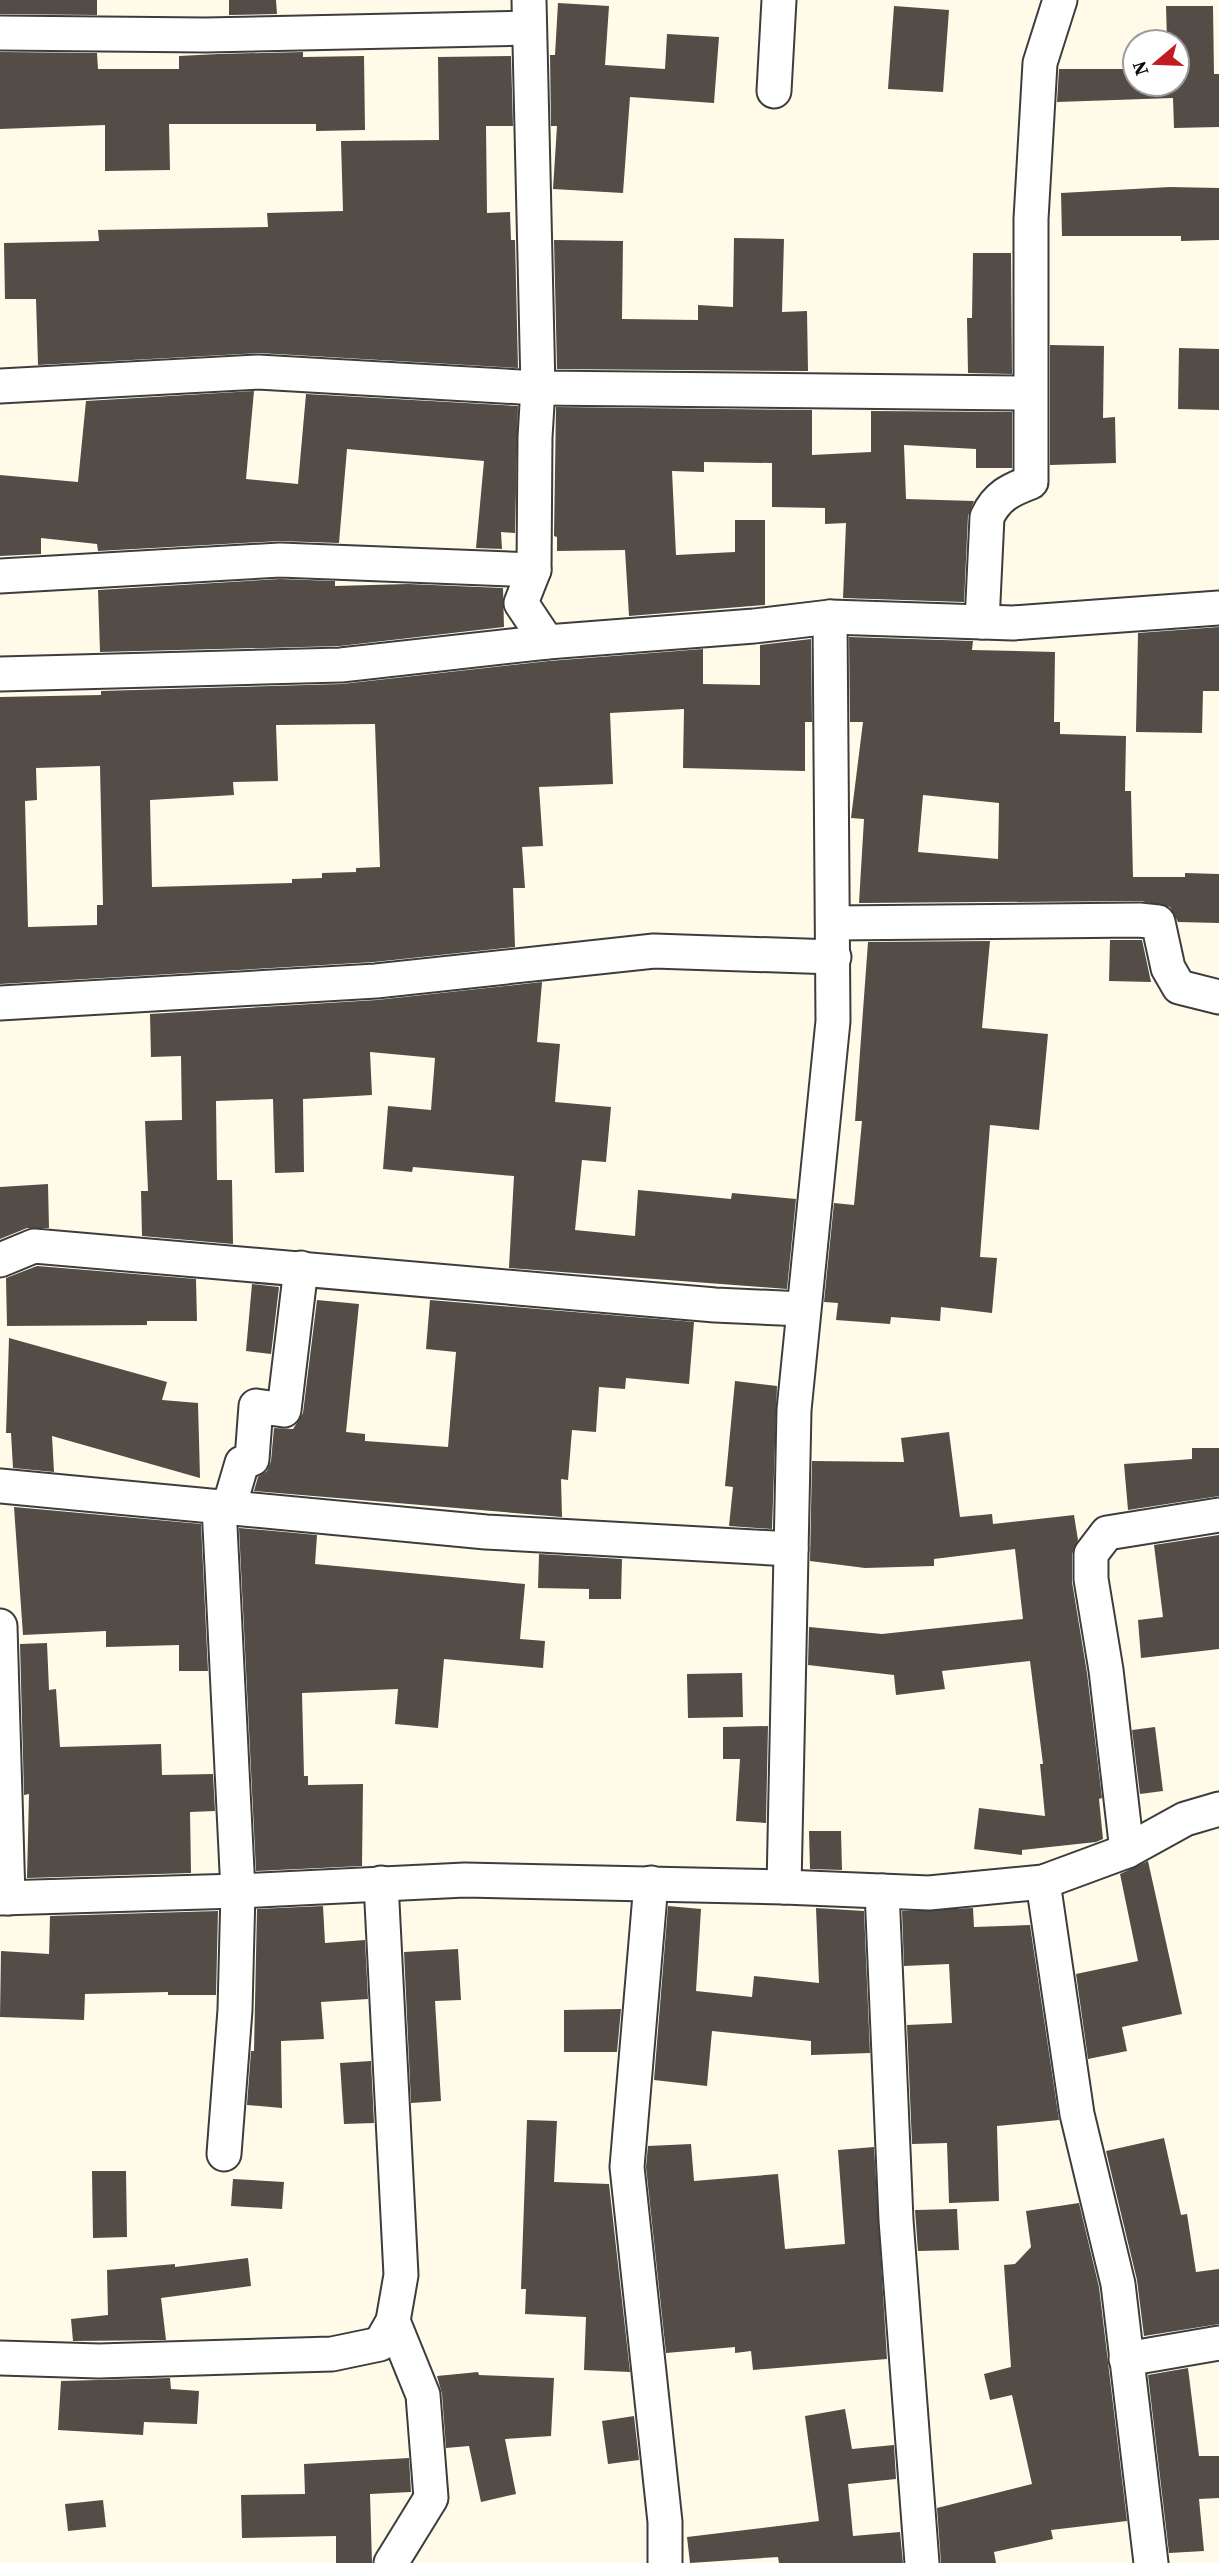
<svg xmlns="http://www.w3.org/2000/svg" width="1219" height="2563" viewBox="0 0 1219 2563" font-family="'Source Serif 4',serif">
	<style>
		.building { fill: #544c46; fill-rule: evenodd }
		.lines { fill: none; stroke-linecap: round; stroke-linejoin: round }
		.street-casing { stroke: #3d3d3d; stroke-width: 37 }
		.street { stroke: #fff; stroke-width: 33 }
	</style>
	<rect width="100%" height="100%" fill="#fffbe8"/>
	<!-- building -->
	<g class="building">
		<polygon points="0,0 97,0 97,15 0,14"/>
		<polygon points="229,0 276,0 277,14 229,15"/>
		<polygon points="558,3 609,6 605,65 665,69 667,34 719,37 714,103 630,97 623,193 553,189 557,126 551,126 550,55 555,55"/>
		<polygon points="894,6 949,10 943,92 888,89"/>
		<polygon points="1166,6 1213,6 1214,74 1219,74 1219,127 1174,128 1173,98 1057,102 1059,69 1135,69 1135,84 1177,84 1177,42 1167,42"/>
		<polygon points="0,52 97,53 98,69 179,69 179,56 218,54 303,52 303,57 364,56 365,130 316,131 316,124 169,124 170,170 105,171 105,125 0,129"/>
		<polygon points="511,56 513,126 486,126 487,213 510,212 511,240 515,240 518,368 259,353 38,365 36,299 5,299 4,243 99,241 98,230 268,227 267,213 343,211 341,141 439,140 438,57"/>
		<polygon points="1170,187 1219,188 1219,240 1181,241 1181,236 1062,236 1061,193"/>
		<polygon points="734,238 784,239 782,312 807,311 808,371 557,369 554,240 623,241 622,319 698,320 698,305 733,307"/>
		<polygon points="973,253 1011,253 1012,374 968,373 967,318 972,318"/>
		<polygon points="1050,345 1104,346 1103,418 1115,417 1116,463 1050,465"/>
		<polygon points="1179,348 1219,349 1219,410 1178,409"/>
		<polygon points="254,391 246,479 298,484 306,394 518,406 515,533 501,532 502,549 476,548 484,461 347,449 339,543 279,541 98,551 97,544 41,538 41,554 0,556 0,475 78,482 86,401"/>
		<polygon points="556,407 812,410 812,455 871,452 871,411 1012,412 1012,468 976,468 976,449 904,445 906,499 974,501 968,516 964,602 843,598 846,523 825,524 825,508 772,507 772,463 704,462 704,472 672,471 676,555 735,552 735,520 765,520 765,605 629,616 625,550 557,551 557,537 554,536"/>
		<polygon points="280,579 335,581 335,586 408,584 503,588 504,627 340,646 100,652 98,590"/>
		<polygon points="1219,627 1219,691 1203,691 1202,733 1136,732 1138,633"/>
		<path d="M849 637 973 641 972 650 1055 652 1054 722H1060V734L1126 736 1125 791H1131L1133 877H1185V873L1219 874V923L1178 922 1170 907 1141 901 859 903 864 819 851 818 863 722H850ZM923 795 999 803 998 859 918 852Z"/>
		<path d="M811 639 812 722H805V771L683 768 684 709 610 713 613 784 539 787 543 846 522 847 525 888H513L515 947 374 962 0 984V697L101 695V691L342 684 549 661 703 649V684L760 685V645ZM375 724 380 867 356 868V872L322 873V878L292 879V883L152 887 150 800 234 795 233 782 278 781 276 725ZM100 766 103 905H97V925L28 927 25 801 37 800 36 768Z"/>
		<polygon points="1110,940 1142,940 1151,982 1109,981"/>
		<polygon points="990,941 982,1028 1048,1034 1039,1130 990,1125 980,1257 997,1258 992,1313 941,1307 940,1321 891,1317 890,1324 836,1320 838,1303 824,1302 834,1203 854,1205 862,1121 855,1121 868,942"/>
		<polygon points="542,982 537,1042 560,1044 555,1102 611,1107 606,1162 582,1160 575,1230 635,1236 638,1190 731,1199 732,1193 796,1199 787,1289 509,1268 514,1176 413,1167 412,1172 383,1169 388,1106 431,1110 435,1058 370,1052 372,1095 303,1099 304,1172 275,1173 273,1099 216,1101 217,1180 232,1180 233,1244 142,1236 141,1191 148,1191 145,1121 182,1120 181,1056 151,1057 150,1014 377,1000"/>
		<polygon points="48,1184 49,1228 27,1228 0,1239 0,1187"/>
		<polygon points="37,1266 196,1279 197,1321 147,1321 147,1325 7,1326 6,1278"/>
		<polygon points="252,1284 279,1287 271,1354 246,1351"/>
		<polygon points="317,1300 359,1304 346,1432 365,1434 365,1441 448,1447 456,1352 426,1349 430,1300 694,1322 689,1384 626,1378 625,1389 599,1387 596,1432 572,1430 568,1480 561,1479 562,1517 254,1491 258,1477 267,1471 271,1461 274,1428 293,1429 303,1413"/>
		<polygon points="9,1338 167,1382 162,1400 198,1403 200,1478 52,1436 54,1472 13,1468 11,1433 6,1433"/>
		<polygon points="735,1381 777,1386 772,1529 729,1526 733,1487 725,1486"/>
		<polygon points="949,1432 960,1517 992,1514 993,1524 1074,1515 1078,1540 1072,1554 1072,1582 1087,1673 1102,1798 1099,1799 1103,1839 1096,1842 1022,1850 1022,1855 974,1849 979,1808 1045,1816 1040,1764 1043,1764 1030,1661 942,1671 945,1689 896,1695 894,1675 808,1665 809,1627 882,1634 1023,1619 1015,1549 934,1559 934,1566 865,1568 810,1561 812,1461 904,1462 901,1438"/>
		<polygon points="1192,1448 1219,1448 1219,1496 1128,1510 1124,1464 1192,1459"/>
		<polygon points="14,1507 201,1524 208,1671 179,1671 179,1645 106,1647 106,1631 23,1635"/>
		<polygon points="239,1528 317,1535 315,1564 525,1584 520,1639 545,1641 543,1668 444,1659 438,1728 395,1724 398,1689 302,1693 304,1776 308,1776 308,1785 363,1784 362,1866 256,1871"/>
		<polygon points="1219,1535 1219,1649 1141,1658 1138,1620 1163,1617 1154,1545"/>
		<polygon points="539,1554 622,1559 621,1599 589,1599 589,1589 538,1588"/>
		<polygon points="47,1643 49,1690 56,1689 60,1747 161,1744 162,1775 213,1774 215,1811 190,1812 191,1873 27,1878 29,1794 24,1795 20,1644"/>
		<polygon points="742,1673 743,1717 688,1718 687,1674"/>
		<polygon points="768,1726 766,1823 736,1821 740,1759 723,1759 723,1727"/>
		<polygon points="1155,1727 1163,1791 1140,1794 1132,1730"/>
		<polygon points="809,1831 841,1831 842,1870 810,1869"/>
		<polygon points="1148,1861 1182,2014 1122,2027 1127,2051 1088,2059 1076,1974 1138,1961 1120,1874"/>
		<polygon points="323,1906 325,1943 365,1940 368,1999 321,2002 324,2039 281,2041 282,2108 247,2105 251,2051 254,2051 257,1909"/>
		<polygon points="668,1906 701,1909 696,1991 752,1997 754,1976 819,1983 816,1908 864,1911 870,2053 811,2055 811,2041 712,2031 707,2086 654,2080"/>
		<polygon points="973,1908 974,1927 1030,1925 1059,2120 997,2126 999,2201 949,2203 947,2143 912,2144 907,2025 952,2023 949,1964 904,1966 902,1911"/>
		<polygon points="218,1911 216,1995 168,1995 168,1992 85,1994 84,2020 0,2017 1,1951 49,1954 50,1916"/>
		<polygon points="458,1949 461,2000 435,2001 441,2101 411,2103 404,1952"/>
		<polygon points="621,2009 617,2052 564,2052 564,2010"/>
		<polygon points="371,2061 374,2123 344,2124 340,2063"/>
		<polygon points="527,2120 557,2121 554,2182 609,2184 630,2372 584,2370 586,2317 525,2314 526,2289 521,2289"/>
		<polygon points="1164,2138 1181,2215 1187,2214 1196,2272 1219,2269 1219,2324 1144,2336 1137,2280 1106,2151"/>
		<polygon points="691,2144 694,2181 778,2174 785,2249 845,2244 838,2150 874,2147 887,2359 753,2370 751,2351 735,2353 735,2347 666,2353 646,2167 648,2146"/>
		<polygon points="92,2171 126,2171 127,2237 93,2238"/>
		<polygon points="233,2179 284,2182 282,2209 231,2206"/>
		<polygon points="1079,2203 1099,2287 1127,2521 1051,2530 1053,2539 994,2552 996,2563 941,2563 937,2508 1032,2484 1012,2395 990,2400 984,2374 1011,2367 1004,2265 1015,2264 1031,2247 1026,2211"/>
		<polygon points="957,2209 959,2250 918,2251 915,2210"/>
		<polygon points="248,2258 251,2286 161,2298 166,2340 73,2341 71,2319 108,2315 107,2270 175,2264 175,2267"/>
		<polygon points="1188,2368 1199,2456 1219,2456 1219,2498 1199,2499 1204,2551 1169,2553 1148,2375"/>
		<polygon points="478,2372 479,2375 554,2378 551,2436 505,2439 516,2494 481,2502 469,2446 446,2448 442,2394 437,2376"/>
		<polygon points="170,2378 171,2389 199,2391 197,2424 144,2422 143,2435 58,2430 61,2381"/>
		<polygon points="845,2409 852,2449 894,2445 896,2479 848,2484 853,2536 900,2532 903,2563 779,2563 778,2557 690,2563 687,2537 819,2521 805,2416"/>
		<polygon points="634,2416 639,2460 608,2464 602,2421"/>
		<polygon points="409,2458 411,2492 370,2494 372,2563 336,2563 336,2536 242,2538 241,2495 305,2494 304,2464"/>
		<polygon points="103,2500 106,2527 68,2531 65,2504"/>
	</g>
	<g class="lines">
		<defs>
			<g id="street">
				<polyline points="529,0 538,388 535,437 534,570 521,603 547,642 754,626 830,617 833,1021 794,1410 784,1887 929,1893 1043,1882 1127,1851 1185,1819 1219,1809"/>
				<polyline points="0,33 205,35 528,28"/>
				<polyline points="774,91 779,0"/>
				<polyline points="0,386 258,372 538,388 1030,393"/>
				<polyline points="0,576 280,560 534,570"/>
				<polyline points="830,617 1013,623 1219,608"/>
				<path d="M982 622 987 517C997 496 1010 490 1031 482V219L1040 63 1060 0"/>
				<polyline points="0,674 341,665 547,642"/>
				<polyline points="833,923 1139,920 1158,922 1168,968 1179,987 1219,997"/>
				<polyline points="0,1003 376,981 654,951 834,957"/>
				<polyline points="0,1260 34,1246 715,1305 803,1309"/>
				<polyline points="0,1486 486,1532 791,1549"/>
				<polyline points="219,1506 238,1891 235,2010 224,2154"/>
				<polyline points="229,1507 242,1463 252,1459 256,1406 284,1410 301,1268"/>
				<polyline points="0,1626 8,1898"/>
				<polyline points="1127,1851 1106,1670 1091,1579 1091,1554 1107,1533 1219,1515"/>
				<polyline points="1043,1882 1077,2114 1118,2284 1151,2563"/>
				<polyline points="651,1883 627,2167 665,2522 665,2563"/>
				<polyline points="882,1891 896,2220 922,2563"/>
				<polyline points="0,1898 238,1891 465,1880 784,1887"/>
				<polyline points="0,2358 99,2361 332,2354 380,2344 393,2321 401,2275 381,1883"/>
				<polyline points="1126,2359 1219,2343"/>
				<polyline points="391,2563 431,2498 423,2395 393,2321"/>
			</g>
		</defs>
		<!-- street casing -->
		<use href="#street" class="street-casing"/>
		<!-- street -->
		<use href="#street" class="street"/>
	</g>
	<!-- north arrow -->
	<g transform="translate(1156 63) rotate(251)"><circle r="33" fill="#ffffff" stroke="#9d9d9d" stroke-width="2"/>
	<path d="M0-5L12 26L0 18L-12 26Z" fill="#c11c20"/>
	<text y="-10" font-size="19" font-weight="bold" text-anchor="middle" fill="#0a0a0a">N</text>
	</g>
</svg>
